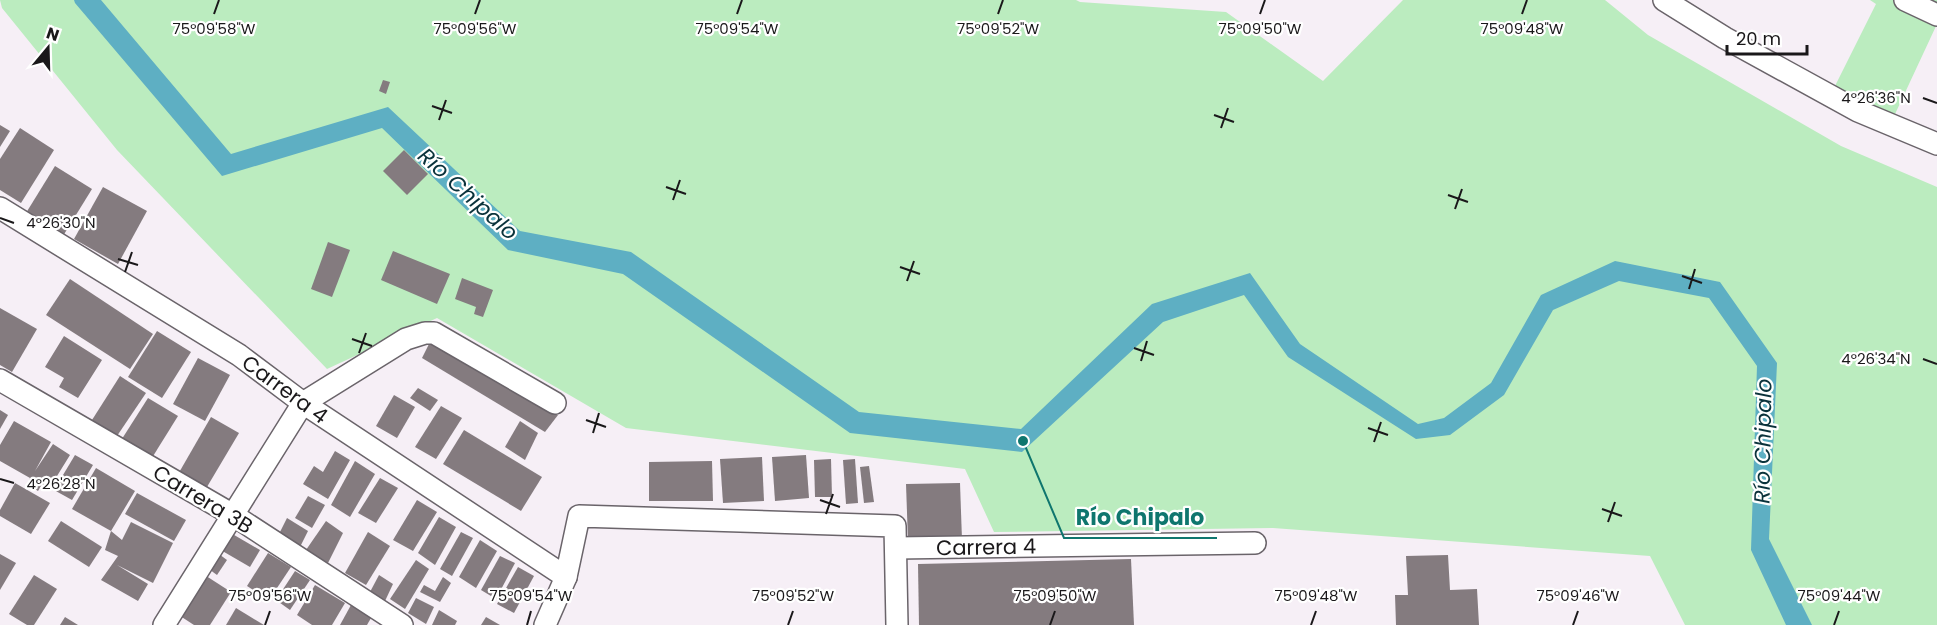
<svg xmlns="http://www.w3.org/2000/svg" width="1937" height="625" viewBox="0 0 1937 625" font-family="Poppins,sans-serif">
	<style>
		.green { fill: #bbecbf }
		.water { fill: #5eafc3 }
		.building { fill: #847b7f }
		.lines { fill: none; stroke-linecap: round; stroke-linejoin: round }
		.street-casing { stroke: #6a646a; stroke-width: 24 }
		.street { stroke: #fff; stroke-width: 21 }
		.ticks { fill: none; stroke: #1a181a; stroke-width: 2 }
		.labels { text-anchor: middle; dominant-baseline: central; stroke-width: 4.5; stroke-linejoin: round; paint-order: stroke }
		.street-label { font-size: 21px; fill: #1a181a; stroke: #fff }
		.water-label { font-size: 22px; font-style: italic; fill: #0a323b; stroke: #fff }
		.ticks-label { font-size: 15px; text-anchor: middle; fill: #1a181a; stroke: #fff; stroke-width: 4.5; stroke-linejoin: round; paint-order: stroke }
		.leader { fill: none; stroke: #0f766e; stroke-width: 2 }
		.callout-dot { fill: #0f766e; stroke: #fff; stroke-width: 2 }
		.callout-label { font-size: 22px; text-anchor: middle; font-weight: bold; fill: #0f766e; stroke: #fff; stroke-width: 4.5; stroke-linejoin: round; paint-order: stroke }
	</style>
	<rect width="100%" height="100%" fill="#f6eff6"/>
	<!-- green -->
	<g class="green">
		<polygon points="0,0 1076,0 1080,2 1226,12 1323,81 1403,0 1605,0 1648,35 1841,146 1937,187 1937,625 1685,625 1650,556 1273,528 994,532 965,469 626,428 437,318 327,369 117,150 2,8"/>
		<polygon points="1870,0 1937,0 1937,24 1889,127 1829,98 1876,4"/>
	</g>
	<!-- water -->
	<polygon class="water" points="74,0 101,0 231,154 388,107 520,231 631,252 859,412 1021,429 1152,304 1250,273 1300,344 1418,424 1444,418 1491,383 1541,295 1615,261 1720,282 1777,363 1769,539 1812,625 1786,625 1751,550 1757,366 1709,298 1619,281 1553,310 1504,395 1450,435 1416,439 1288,357 1244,295 1163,322 1022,452 850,433 623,274 508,250 382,128 222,176 75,3"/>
	<!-- building -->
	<g class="building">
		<polygon points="383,80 390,82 386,94 379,91"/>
		<polygon points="0,125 10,131 0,147"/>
		<polygon points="20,128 54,150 21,203 0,190 0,159"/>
		<polygon points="404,150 428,174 407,195 383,171"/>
		<polygon points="55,166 92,189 63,236 26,213"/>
		<polygon points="103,187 147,211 118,264 74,239"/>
		<polygon points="328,242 350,250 332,297 311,289"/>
		<polygon points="393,251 450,274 437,304 381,280"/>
		<polygon points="462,278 493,290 483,317 474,314 476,307 455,299"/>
		<polygon points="70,279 153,334 130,369 46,315"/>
		<polygon points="0,308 37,329 12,372 0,365"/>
		<polygon points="157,331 191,352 162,398 128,377"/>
		<polygon points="64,336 102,360 78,398 59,387 64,378 45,367"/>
		<polygon points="431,340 558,415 545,432 422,358"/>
		<polygon points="198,358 230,375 205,421 173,404"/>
		<polygon points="120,376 146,393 117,436 92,420"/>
		<polygon points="418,388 438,400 430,411 410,398"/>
		<polygon points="394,395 415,407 397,438 376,426"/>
		<polygon points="148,398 178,416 150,461 120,442"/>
		<polygon points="441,406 462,418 436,459 415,447"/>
		<polygon points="0,410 8,415 0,429"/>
		<polygon points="211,417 239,433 204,492 177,476"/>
		<polygon points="14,421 51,442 35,471 53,444 70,455 49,489 42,484 38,491 28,484 30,478 0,461 0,445"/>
		<polygon points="520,421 538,433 525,460 505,447"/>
		<polygon points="464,430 542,477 521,511 443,464"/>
		<polygon points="335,451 350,460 328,499 303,484 314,466 323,472"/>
		<polygon points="75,455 93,465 72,500 54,490"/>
		<polygon points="806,455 809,498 775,501 772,457"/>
		<polygon points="762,457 764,501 723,503 720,459"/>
		<polygon points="831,459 832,497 815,497 814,460"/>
		<polygon points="855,459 858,503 846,504 843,460"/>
		<polygon points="355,461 375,474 350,517 331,505"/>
		<polygon points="712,461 713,501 649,501 649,462"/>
		<polygon points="869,466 874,502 864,503 860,467"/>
		<polygon points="96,468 135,491 111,531 72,509"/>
		<polygon points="380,478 398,488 376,523 358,513"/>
		<polygon points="15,483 50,503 31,534 0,516 0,510"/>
		<polygon points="960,483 962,540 908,541 906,484"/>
		<polygon points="137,493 186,520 174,541 125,514"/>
		<polygon points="308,496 325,505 312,528 295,518"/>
		<polygon points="417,500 437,512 413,551 393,540"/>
		<polygon points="439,517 456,527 435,565 418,553"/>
		<polygon points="287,518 308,531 300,547 279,534"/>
		<polygon points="61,521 102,547 89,567 48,541"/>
		<polygon points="326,521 343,533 328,563 306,550"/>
		<polygon points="131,522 173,543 153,583 117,565 148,584 138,601 101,580 118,556 105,550 111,531 122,540"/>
		<polygon points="229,532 260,550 250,567 219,549"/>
		<polygon points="368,532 390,546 366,585 345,573"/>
		<polygon points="461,532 473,538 452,576 440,569"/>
		<polygon points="480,540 497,551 476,588 459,577"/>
		<polygon points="212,549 227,560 217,575 202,564"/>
		<polygon points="268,553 291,567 269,600 247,586"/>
		<polygon points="0,554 16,563 0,590"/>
		<polygon points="1448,555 1450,590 1477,589 1479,625 1396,625 1395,595 1408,595 1406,556"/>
		<polygon points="500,556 515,563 496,599 481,590"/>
		<polygon points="1131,559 1134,625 919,625 918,564"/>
		<polygon points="416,560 429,569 405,609 390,599"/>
		<polygon points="518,567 534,576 514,613 497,604"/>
		<polygon points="295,571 310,580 290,610 276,600"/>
		<polygon points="200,572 231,592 210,625 194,625 174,612"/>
		<polygon points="34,575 57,589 34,625 27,625 9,614"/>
		<polygon points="379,575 393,584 385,601 370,592"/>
		<polygon points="443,577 451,583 440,602 420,592 424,585 435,591"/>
		<polygon points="315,585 345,603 332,625 312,625 297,615"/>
		<polygon points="416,598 434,607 426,624 408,613"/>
		<polygon points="351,605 371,618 367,625 340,625"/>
		<polygon points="236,608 264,625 226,625"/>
		<polygon points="439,610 457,621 455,625 432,625"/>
		<polygon points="65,617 78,625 60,625"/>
		<polygon points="486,617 500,625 481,625"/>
	</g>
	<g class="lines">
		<defs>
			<g id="street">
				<polyline points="1664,0 1725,38 1858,111 1937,144"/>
				<polyline points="1905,0 1937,15"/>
				<polyline points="0,208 239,355 303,403 566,577"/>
				<polyline points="0,380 233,515 402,625"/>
				<polyline points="896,548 1255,543"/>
				<polyline points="164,625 303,403 406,339 425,333 434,333 555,403"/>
				<polyline points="545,625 566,577 579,516 895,526 897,625"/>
			</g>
		</defs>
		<!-- street casing -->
		<use href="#street" class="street-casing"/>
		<!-- street -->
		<use href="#street" class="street"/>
	</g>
	<!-- ticks -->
	<path class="ticks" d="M214 14 219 0M475 14 480 0M737 14 742 0M998 14 1003 0M1260 14 1265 0M1522 14 1527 0M1923 98 1937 103M432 106 452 113M1214 115 1234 122M439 120 446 100M1221 128 1228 108M666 187 686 194M1448 195 1468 202M673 200 680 180M1455 209 1462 189M0 218 14 223M118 259 138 265M900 267 920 274M125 272 132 252M1682 276 1702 283M907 281 914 261M1689 289 1695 269M352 339 372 346M1134 348 1154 355M359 353 366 333M1923 359 1937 364M1141 361 1147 341M586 420 606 427M1368 428 1388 435M593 433 599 413M1374 442 1381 422M0 479 14 483M820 500 840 507M1602 509 1622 516M826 514 833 494M1608 522 1615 502M265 625 270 611M527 625 531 611M788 625 793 611M1050 625 1055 611M1311 625 1316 611M1573 625 1578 611M1834 625 1839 611"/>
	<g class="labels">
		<!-- street labels -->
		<g class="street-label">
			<text transform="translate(285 389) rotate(36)">Carrera 4</text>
			<text transform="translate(203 499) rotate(31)">Carrera 3B</text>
			<text transform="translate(986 547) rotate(-1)">Carrera 4</text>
		</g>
		<!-- water labels -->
		<g class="water-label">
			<text transform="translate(468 194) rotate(42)">Río Chipalo</text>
			<text transform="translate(1763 441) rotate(-89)">Río Chipalo</text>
		</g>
	</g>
	<g class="ticks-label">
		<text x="214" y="34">75°09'58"W</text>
		<text x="737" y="34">75°09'54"W</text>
		<text x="998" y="34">75°09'52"W</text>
		<text x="475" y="34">75°09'56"W</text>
		<text x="1260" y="34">75°09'50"W</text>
		<text x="1522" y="34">75°09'48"W</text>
		<text x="1876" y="103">4°26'36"N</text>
		<text x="61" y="228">4°26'30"N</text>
		<text x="1876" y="364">4°26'34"N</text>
		<text x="61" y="489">4°26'28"N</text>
		<text x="270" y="601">75°09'56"W</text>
		<text x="531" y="601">75°09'54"W</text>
		<text x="793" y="601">75°09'52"W</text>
		<text x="1055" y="601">75°09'50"W</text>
		<text x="1316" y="601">75°09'48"W</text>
		<text x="1578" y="601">75°09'46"W</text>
		<text x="1839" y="601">75°09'44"W</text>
	</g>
	<!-- callouts -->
	<path class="leader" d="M1023 441L1064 538H1217"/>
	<circle class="callout-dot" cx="1023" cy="441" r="6"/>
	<g class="callout-label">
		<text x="1140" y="525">Río Chipalo</text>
	</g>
	<!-- north arrow -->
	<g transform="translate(48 48) rotate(19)" stroke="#ffffff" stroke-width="4.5" paint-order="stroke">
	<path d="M0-4.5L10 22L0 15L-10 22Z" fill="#1a181a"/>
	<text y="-9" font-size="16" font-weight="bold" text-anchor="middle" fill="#1a181a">N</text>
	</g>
	<!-- scale -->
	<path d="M1727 45v9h80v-9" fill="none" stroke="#1a181a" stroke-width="3"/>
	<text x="1736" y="45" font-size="18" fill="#1a181a" stroke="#ffffff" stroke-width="4.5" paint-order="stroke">20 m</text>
</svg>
